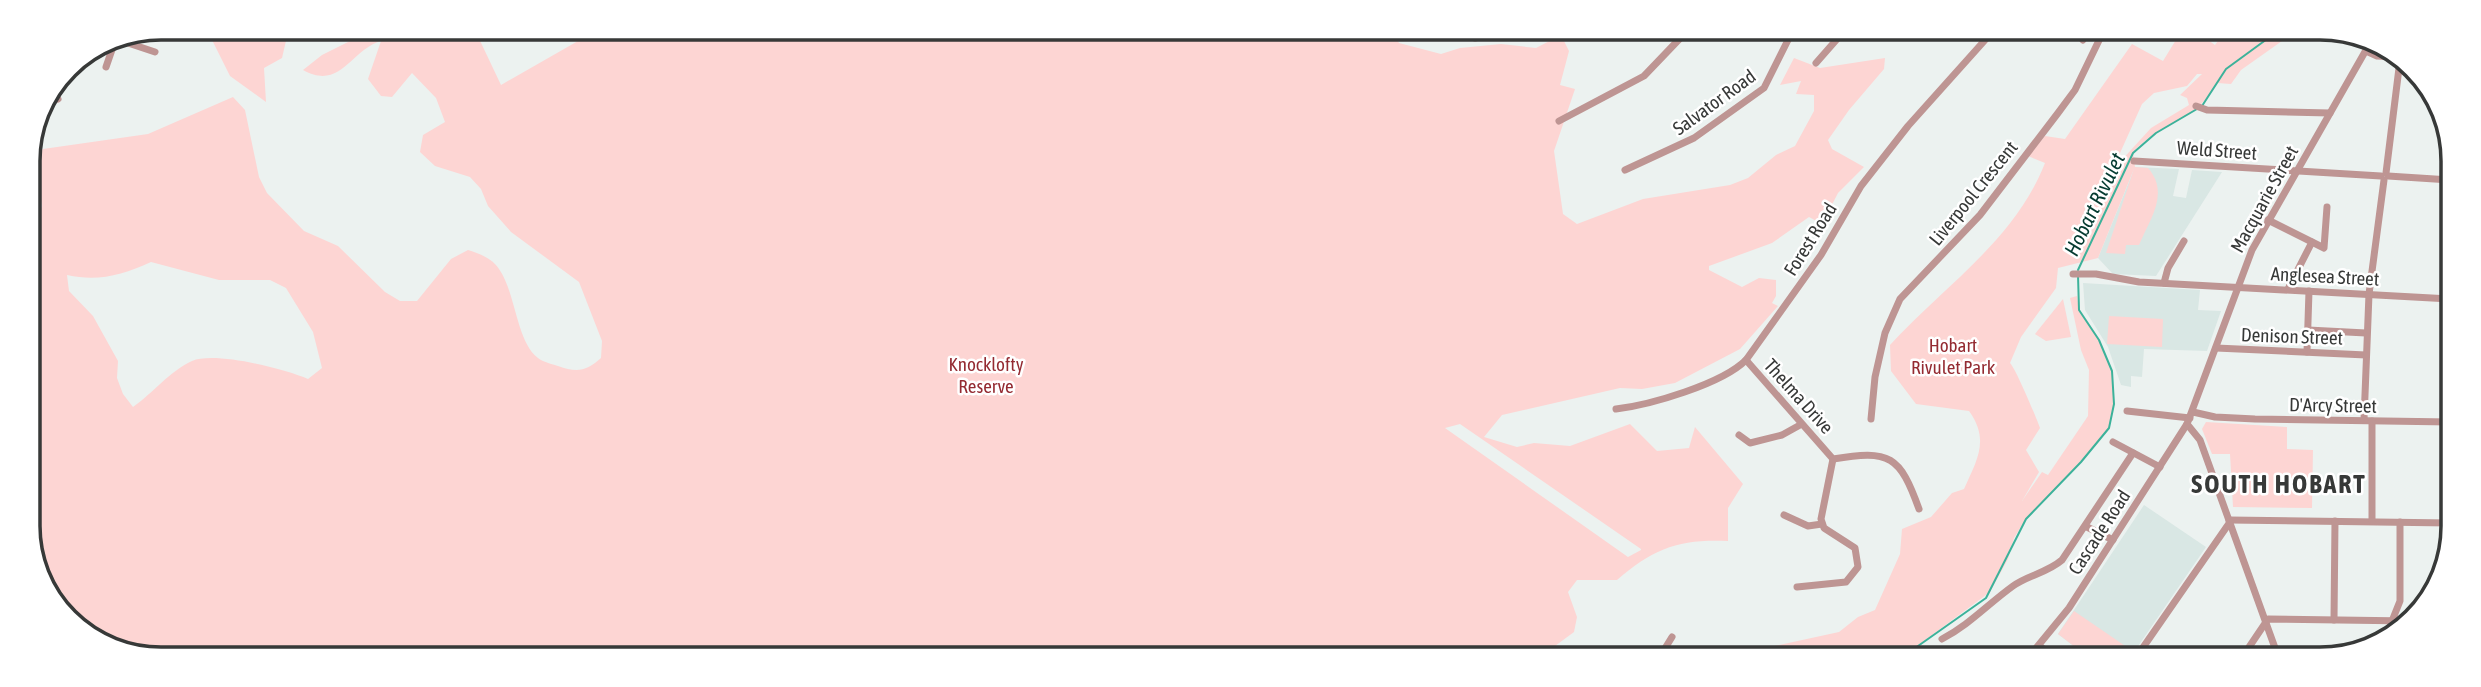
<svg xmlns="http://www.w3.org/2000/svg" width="2481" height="687" viewBox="0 0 2481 687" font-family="'Asap Condensed',sans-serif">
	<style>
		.built { fill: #d9e7e4 }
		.green { fill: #fdd5d3; fill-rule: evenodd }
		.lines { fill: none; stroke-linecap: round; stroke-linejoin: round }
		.stream { stroke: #3cb29a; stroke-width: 2 }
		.minor { stroke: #be9593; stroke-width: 7 }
		.labels { text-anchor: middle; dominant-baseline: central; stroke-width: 5; stroke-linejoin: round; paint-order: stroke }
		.street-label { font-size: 19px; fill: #373938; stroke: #fff }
		.park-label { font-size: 19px; fill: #942b32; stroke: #fff }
		.water-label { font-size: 21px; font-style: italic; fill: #053b31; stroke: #fff }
		.district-label { font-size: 26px; font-weight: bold; letter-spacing: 2px; fill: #373938; stroke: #fff }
		.rim { fill: none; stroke: #373938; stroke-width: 3.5 }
	</style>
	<rect width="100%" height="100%" fill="#ecf2f0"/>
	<!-- built -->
	<g class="built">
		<polygon points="2135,167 2179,169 2173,196 2186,198 2192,170 2222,172 2156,276 2113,274 2098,258"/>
		<polygon points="2083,283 2200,290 2198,310 2221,311 2207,351 2144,349 2142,377 2131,376 2131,387 2121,385 2108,347 2085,310"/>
		<polygon points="2144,505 2206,547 2132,655 2120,647 2111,658 2067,658 2075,647 2058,634"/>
	</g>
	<!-- green -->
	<g class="green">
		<polygon points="206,28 289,28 282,58 264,68 266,102 230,76"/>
		<path d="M376 28H474L501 85 599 29H1383L1392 32 1399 43 1441 54 1460 48 1501 44 1536 48 1561 35 1569 51 1560 85 1575 89 1554 151 1563 214 1577 224 1643 199 1730 185 1748 178 1776 155 1795 146 1814 111V95L1796 94 1801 81 1780 85 1794 58 1820 68 1885 58 1884 69 1849 110 1828 140 1832 149 1864 167 1838 193 1822 224 1809 217 1772 243 1709 266V270L1742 287 1759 278 1776 280V296L1772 303 1778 306 1740 349 1675 383 1642 389 1620 388 1502 415 1484 437 1517 447 1534 443 1570 446 1630 424 1657 451 1689 448 1695 427 1743 484 1728 508V541C1679 539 1654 548 1617 580H1577L1568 592 1577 617 1574 632 1555 646 1557 658 135 656 67 620 31 552 29 234 42 206 33 163 43 149 148 134 233 97 245 110 259 177 267 193 304 231 338 246 385 292 400 301H417L451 259 468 250C480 254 492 258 499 269 516 293 516 341 538 358 543 362 552 364 558 366 577 373 587 371 601 358L602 341 579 282 511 232 488 206 481 189 470 177 435 166 420 152 423 135 445 122 436 98 412 73 392 97 381 96 368 79 381 41C350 50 341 91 303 70L322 55ZM151 262 219 280H270L286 288 313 332 322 368 308 379C285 369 215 351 192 361 170 371 153 393 133 407L123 394 117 378 118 361 93 316 69 291 67 275C98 282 122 275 151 262ZM1460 424 1641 549V550L1628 557 1445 428Z"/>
		<path d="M2182 30H2216L2208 40 2215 45 2225 31H2296L2241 70 2231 84 2217 83C2198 120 2160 123 2133 152L2135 167 2148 168C2170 193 2150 219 2139 245H2126L2125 254 2106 253 2134 169 2098 258 2058 268 2056 288 2021 337 2010 363C2016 369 2036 417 2040 428L2026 450 2039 472 2022 501 2042 472 2048 475 2088 416 2089 370 2081 350 2070 298 2077 296 2079 310 2099 340 2112 371 2114 404 2109 428 2081 462 2026 519 2014 538 2008 559 1990 592 1901 658H1782L1774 646 1839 632 1858 617 1875 610 1900 554 1902 529 1931 517 1952 493 1964 489C1977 460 1990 440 1969 411L1916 404 1891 371 1890 345C1944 286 2015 240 2045 163L2028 156 2045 136 2065 139 2132 44 2163 61ZM2197 74H2202L2180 95 2187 98 2189 105 2151 128 2120 162H2116L2142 104 2154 93 2187 86Z"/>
		<polygon points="2063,299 2071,337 2046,341 2035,334"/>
		<polygon points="2109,316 2163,319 2162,347 2107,344"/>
		<polygon points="2206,422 2287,427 2287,449 2313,450 2312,508 2233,507 2230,454 2212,454 2202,429"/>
		<polygon points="2074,611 2134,652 2132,655 2120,647 2111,658 2099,658 2096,652 2094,654 2080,645 2067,658 2075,647 2058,634"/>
	</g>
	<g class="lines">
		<!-- stream -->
		<g class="stream">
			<polyline points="2202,106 2226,69 2278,31"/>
			<polyline points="2078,270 2133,153 2156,133 2197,109"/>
			<polyline points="1901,658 1986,598 2026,519 2081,462 2109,428 2114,404 2112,371 2099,340 2079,310 2078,275"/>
		</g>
		<!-- minor -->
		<g class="minor">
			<polyline points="113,38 155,52"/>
			<polyline points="1475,38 1508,30"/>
			<polyline points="2083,40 2088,30"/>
			<polyline points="2366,51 2377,56 2395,57"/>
			<polyline points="1816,63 1845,30"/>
			<polyline points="106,67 116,38"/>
			<polyline points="55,94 58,99"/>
			<polyline points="2196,106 2207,110 2330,113"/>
			<polyline points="1559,121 1644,76 1688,30"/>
			<polyline points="2134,161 2381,176"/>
			<polyline points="1625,170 1694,138 1764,88 1793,30"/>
			<polyline points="2386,173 2400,60"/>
			<polyline points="2388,176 2450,180"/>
			<polyline points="2268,220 2324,248 2327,207"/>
			<polyline points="2073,274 2096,274 2139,282 2450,299"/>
			<polyline points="2164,283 2168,268 2184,241"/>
			<polyline points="2288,289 2312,242"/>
			<polyline points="2308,330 2366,333"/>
			<polyline points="2216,348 2366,355"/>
			<polyline points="2307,352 2309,291"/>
			<path d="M1746 360 1833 459C1890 449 1900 456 1919 509"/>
			<path d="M1616 409C1650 405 1722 384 1746 360L1821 255 1861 186 1908 126 1994 30"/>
			<polyline points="2127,411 2190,418"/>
			<polyline points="2193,412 2215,417 2255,419 2450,422"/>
			<polyline points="1871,419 1875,377 1885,333 1900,299 1980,215 2058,113 2075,90 2104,30"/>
			<polyline points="2364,420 2369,294 2384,180"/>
			<polyline points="2187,424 2200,440 2279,659"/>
			<polyline points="1739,435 1750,443 1782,435 1800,425"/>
			<polyline points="2113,442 2160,467"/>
			<polyline points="1784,515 1808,526 1822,524"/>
			<polyline points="2229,520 2450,523"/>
			<polyline points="2372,521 2372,421"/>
			<polyline points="2087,527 2113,540"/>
			<polyline points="1797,587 1846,582 1858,567 1855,548 1824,528 1821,519 1833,459"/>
			<polyline points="2334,620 2335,521"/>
			<polyline points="2392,621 2400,601 2400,522"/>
			<path d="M1942 639C1969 625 1988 604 2013 586 2028 575 2047 573 2062 560L2133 453"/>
			<polyline points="2039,646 2057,658"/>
			<polyline points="1659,658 1672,637"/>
			<polyline points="2028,658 2069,608 2187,424 2252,250 2370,43"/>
			<polyline points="2135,659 2230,522"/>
			<polyline points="2241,659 2268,619 2410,621"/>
		</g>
	</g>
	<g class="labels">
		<!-- street labels -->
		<g class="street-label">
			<text transform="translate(1714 102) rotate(-36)">Salvator Road</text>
			<text transform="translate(2217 150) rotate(4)">Weld Street</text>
			<text transform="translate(1973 193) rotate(-51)">Liverpool Crescent</text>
			<text transform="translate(2264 199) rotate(-61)">Macquarie Street</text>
			<text transform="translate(1810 239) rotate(-58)">Forest Road</text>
			<text transform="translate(2325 276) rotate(3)">Anglesea Street</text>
			<text transform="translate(2292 336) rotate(2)">Denison Street</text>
			<text transform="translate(1799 396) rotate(48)">Thelma Drive</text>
			<text transform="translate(2333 405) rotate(1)">D'Arcy Street</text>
			<text transform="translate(2099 532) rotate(-57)">Cascade Road</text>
		</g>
		<!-- park labels -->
		<g class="park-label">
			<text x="1953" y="345">Hobart<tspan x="1953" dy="22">Rivulet Park</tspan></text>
			<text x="986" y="364">Knocklofty<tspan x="986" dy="22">Reserve</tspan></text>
		</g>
		<!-- water labels -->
		<g class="water-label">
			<text transform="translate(2094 204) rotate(-64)">Hobart Rivulet</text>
		</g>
		<!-- district labels -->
		<g class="district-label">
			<text x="2279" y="484">SOUTH HOBART</text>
		</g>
	</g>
	<!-- crop -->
	<path d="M0 0H2481V687H0ZM161 40H2320A121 121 0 0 1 2441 161V526A121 121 0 0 1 2320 647H161A121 121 0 0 1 40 526V161A121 121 0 0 1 161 40Z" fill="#fff" fill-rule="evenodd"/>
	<path class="rim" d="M161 40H2320A121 121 0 0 1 2441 161V526A121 121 0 0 1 2320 647H161A121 121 0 0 1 40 526V161A121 121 0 0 1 161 40Z"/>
</svg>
